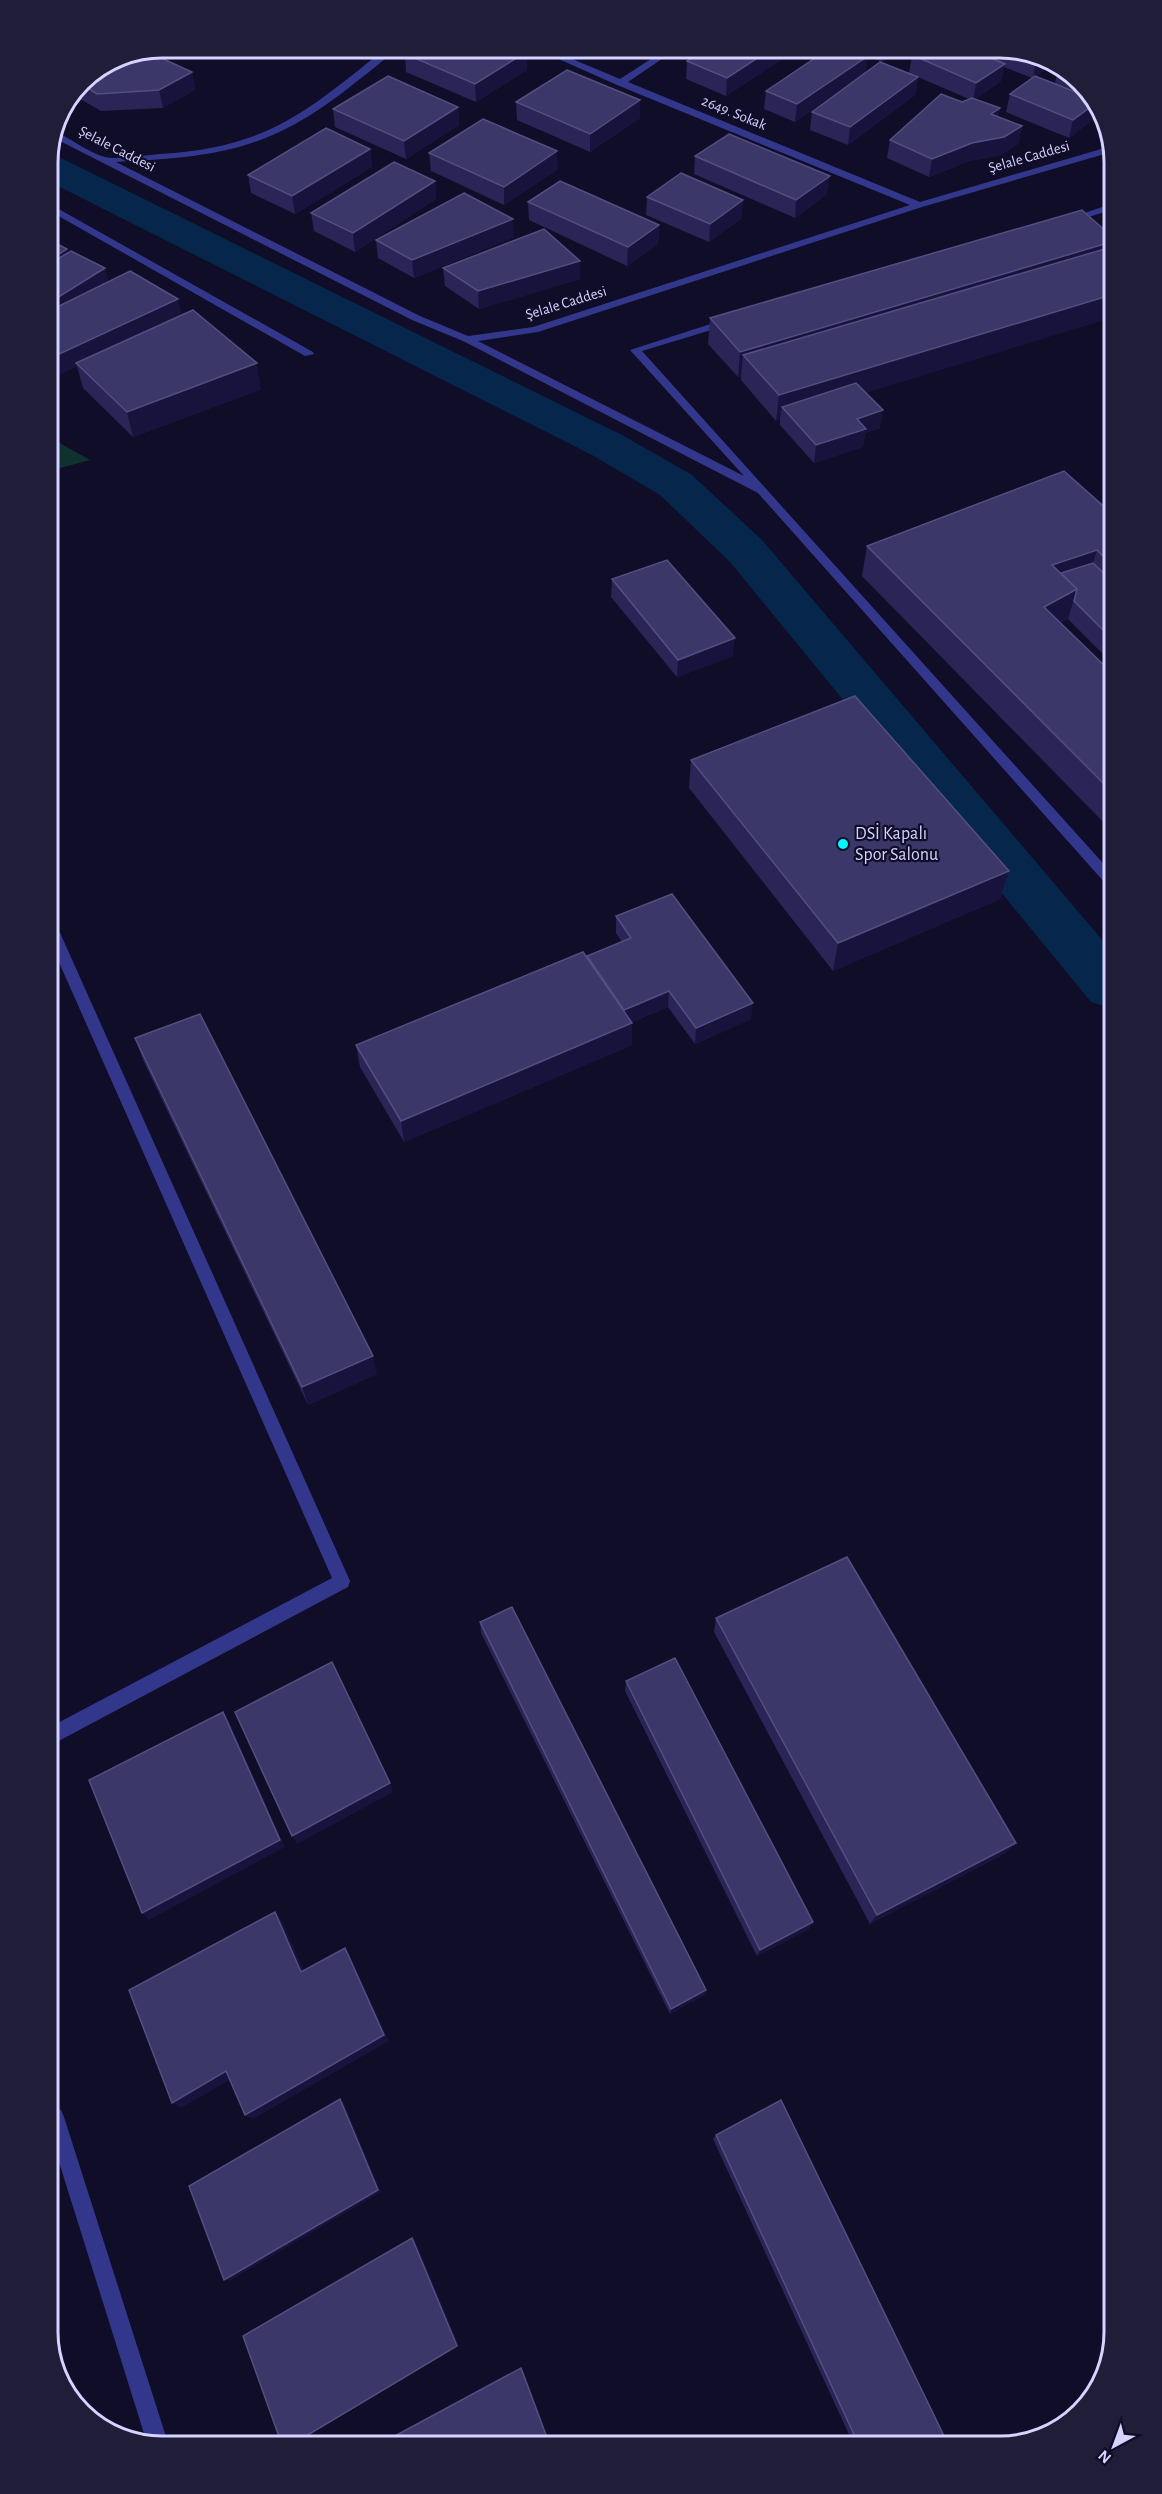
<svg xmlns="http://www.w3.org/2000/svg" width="1162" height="2494" viewBox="0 0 1162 2494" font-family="'Alegreya Sans',sans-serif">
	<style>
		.green { fill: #0f322e }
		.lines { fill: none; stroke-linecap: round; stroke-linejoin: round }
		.canal { fill: #07264c; fill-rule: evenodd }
		.minor { fill: #33378b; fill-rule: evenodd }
		.wall { fill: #2a2457 }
		.shaded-wall { fill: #17133c }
		.building { fill: #3c3769; stroke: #544f80; stroke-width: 1.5 }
		.poi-dot { fill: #00f9fe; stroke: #0f0d27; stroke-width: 2 }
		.labels { text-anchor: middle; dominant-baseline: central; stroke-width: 4.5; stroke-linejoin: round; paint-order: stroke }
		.far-street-label { font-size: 15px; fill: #d5d3ff; stroke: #0f0d27 }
		.poi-label { font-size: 18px; fill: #d5d3ff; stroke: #0f0d27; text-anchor: start }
		.rim { fill: none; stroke: #d5d3ff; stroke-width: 3 }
	</style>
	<rect width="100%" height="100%" fill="#0f0d27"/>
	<!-- green -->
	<polygon class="green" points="49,437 90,460 49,471"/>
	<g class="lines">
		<!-- canal -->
		<polygon class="canal" points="49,155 61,158 622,435 692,475 762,540 1110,949 1110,1008 1091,1002 730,562 660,495 592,455 48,181"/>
		<!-- minor -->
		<g class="minor">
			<path d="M386 48H396C383 62 366 74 351 86 269 151 217 157 116 162L420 316 468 336 533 327 910 205 617 85 534 48H546L620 79 668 48H678L628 82 920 202 1108 147V153L922 207 538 332 478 341 744 476 630 350 723 320H731V324L642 351 1110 871V885L1105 883 758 493 463 341 412 320 56 139 58 134H60C74 141 90 153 105 157 118 160 146 155 160 154 268 147 305 113 386 48Z"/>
			<polygon points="48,203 313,352 314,354 305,356 48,210"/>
			<polygon points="1108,205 1108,211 1069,223 1064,220"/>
			<polygon points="50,921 57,926 350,1581 348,1587 53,1744 52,1726 332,1578 50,942"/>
			<polygon points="54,2107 61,2110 64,2117 169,2446 155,2446 147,2443 54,2146"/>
		</g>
	</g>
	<!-- wall -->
	<g class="wall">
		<polygon points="272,48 314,48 295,59"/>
		<polygon points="707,48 799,48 726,96 686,79 687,61"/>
		<polygon points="849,48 904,48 882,62 868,56 865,73 909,73 912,55 923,48 1007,48 1051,65 1036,76 1055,83 1058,69 1069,72 1096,110 1094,119 1069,138 1006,112 1010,94 1032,78 1004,67 1001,81 975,99 1000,108 998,117 1022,126 1018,144 1001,155 969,161 929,177 887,158 890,140 962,102 969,99 918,77 915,95 848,145 810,130 812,112 850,84 795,122 764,109 766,91"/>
		<polygon points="526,52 527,70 476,102 406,72 405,54"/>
		<polygon points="192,72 195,90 163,108 101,111 75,96 82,81"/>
		<polygon points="640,100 640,118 590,152 517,120 516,102"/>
		<polygon points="458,107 459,125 406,159 335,127 333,109"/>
		<polygon points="370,149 372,167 295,214 251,193 248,175"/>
		<polygon points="429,153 558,169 504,205 431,171"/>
		<polygon points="695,156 827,194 795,218 694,174"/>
		<polygon points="435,181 436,199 355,252 314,231 311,213"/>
		<polygon points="647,197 742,218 709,242 646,215"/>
		<polygon points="528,202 659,225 658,244 627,266 529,220"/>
		<polygon points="514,237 414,278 378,258 376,240"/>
		<polygon points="48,239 67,249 68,253 109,282 182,315 261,389 133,437 83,388 77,366 58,375 49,369"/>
		<polygon points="443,268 580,279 479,309 445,286"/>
		<polygon points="710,318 866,393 880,428 865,433 863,447 814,463 780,425 780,419 776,421 741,380 741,376 738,377 708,344"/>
		<polygon points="1109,511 1109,660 1068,619 1061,623 1109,670 1110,829 862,576 867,546"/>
		<polygon points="612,579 733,656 677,677 611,597"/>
		<polygon points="691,760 1009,871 1000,899 833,971 689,788"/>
		<polygon points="616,916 751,1019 695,1044 668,1007 632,1022 632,1045 404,1142 360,1067 356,1045 622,942 616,933"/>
		<polygon points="135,1038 377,1374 308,1405 143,1060"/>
		<polygon points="716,1618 1006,1853 870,1924 714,1632"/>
		<polygon points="480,1622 706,1990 704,1995 670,2014 481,1633"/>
		<polygon points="626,1681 813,1922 809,1929 757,1956 625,1691"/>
		<polygon points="716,2135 946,2440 852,2441 713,2139"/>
	</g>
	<!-- shaded-wall -->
	<g class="shaded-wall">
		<polygon points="294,48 314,48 295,59"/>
		<polygon points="773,48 799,48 726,96 727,78"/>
		<polygon points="883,48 904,48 882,62"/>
		<polygon points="526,52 527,70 476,102 475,84"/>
		<polygon points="868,56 865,74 795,122 797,104"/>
		<polygon points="1037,60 1051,65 1033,78 1036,61"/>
		<polygon points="1005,64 1001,81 973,101 976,83"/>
		<polygon points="192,72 195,90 163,108 159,90"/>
		<polygon points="918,77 915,95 848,145 850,127"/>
		<polygon points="640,100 640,118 590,152 590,134"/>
		<polygon points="1093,105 1097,110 1094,119 1069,138 1073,120"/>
		<polygon points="458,107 459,125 406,159 404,141"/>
		<polygon points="1000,108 996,126 991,114"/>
		<polygon points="1022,126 1018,144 1001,155 969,161 929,177 932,159 972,143"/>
		<polygon points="370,149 372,167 295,214 292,196"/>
		<polygon points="557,151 558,169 504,205 504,187"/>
		<polygon points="830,176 827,194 795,218 796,200"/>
		<polygon points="435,181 436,199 355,252 353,233"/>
		<polygon points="743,200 742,218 709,242 710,224"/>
		<polygon points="513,219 514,237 414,278 412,260"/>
		<polygon points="659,225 658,244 627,266 628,247"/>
		<polygon points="1108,243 1108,266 743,355 741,376 738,377 740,352"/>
		<polygon points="67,249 72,268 49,281 49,260"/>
		<polygon points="580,261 580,279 479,309 478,291"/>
		<polygon points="105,268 110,286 49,324 49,303"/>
		<polygon points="1108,296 1108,319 790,416 782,407 780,419 776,421 779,395"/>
		<polygon points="178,299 182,317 76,363 77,366 58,375 53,357"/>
		<polygon points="257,363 261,389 133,437 127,412"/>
		<polygon points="883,410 880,428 865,433 863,447 814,463 816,445 857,419"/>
		<polygon points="1097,550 1088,580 1061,589 1052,565"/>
		<polygon points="1077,589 1068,619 1036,637 1044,607"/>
		<polygon points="735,638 733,656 677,677 678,660"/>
		<polygon points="1009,871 1000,899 833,971 838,943"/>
		<polygon points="669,991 668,1007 619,1027 620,1012"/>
		<polygon points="753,1003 751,1019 695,1044 696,1028"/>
		<polygon points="632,1023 632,1045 404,1142 401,1121"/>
		<polygon points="51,1074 58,1089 51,1092"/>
		<polygon points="373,1356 377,1374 308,1405 302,1387"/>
		<polygon points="223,1712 229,1721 285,1847 149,1920 142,1913"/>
		<polygon points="390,1783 393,1792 297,1844 292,1836"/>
		<polygon points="1016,1843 1006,1853 870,1924 877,1915"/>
		<polygon points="275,1912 282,1921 308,1980 301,1972"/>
		<polygon points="813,1922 809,1929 757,1956 760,1950"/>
		<polygon points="345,1948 350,1956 389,2041 253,2119 245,2115"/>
		<polygon points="706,1990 704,1995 670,2014 671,2009"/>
		<polygon points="226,2071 235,2077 181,2108 172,2103"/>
		<polygon points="340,2099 344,2103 381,2192 231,2280 224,2280"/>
		<polygon points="412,2238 415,2240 459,2345 291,2445"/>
		<polygon points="522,2367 550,2443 549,2443 521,2368"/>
	</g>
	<!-- building -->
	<g class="building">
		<polygon points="415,48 516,48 526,52 475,84 405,54"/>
		<polygon points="707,48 773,48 727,78 687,61"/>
		<polygon points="830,48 848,48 868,56 797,104 766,91"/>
		<polygon points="923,48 968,48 1005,64 976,83 912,55"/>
		<polygon points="1004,48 1007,48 1037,60 1036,61"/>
		<polygon points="146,51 192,72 159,90 97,94 81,84 82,81 119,57"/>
		<polygon points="880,62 918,77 850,127 812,112"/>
		<polygon points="1059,68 1069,72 1071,75 1058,69"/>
		<polygon points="567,70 640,100 590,134 516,102"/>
		<polygon points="388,76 458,107 404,141 333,109"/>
		<polygon points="1035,76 1086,96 1093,105 1073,120 1010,94"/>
		<polygon points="941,94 962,102 972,98 1000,108 991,114 1022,126 1004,137 972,143 932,159 890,140"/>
		<polygon points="483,119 557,151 504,187 429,153"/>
		<polygon points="326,128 370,149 292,196 248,175"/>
		<polygon points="729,134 830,176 796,200 695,156"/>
		<polygon points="394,162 435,181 353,233 311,213"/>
		<polygon points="681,173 743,200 710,224 647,197"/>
		<polygon points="560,181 659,225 628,247 528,202"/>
		<polygon points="464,193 513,219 412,260 376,240"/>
		<polygon points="1082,210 1108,233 1108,243 740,352 710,318"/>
		<polygon points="544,229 580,261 478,291 443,268"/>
		<polygon points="48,239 67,249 49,260"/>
		<polygon points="1108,248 1108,296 779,395 743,355"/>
		<polygon points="71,251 105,268 49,303 49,264"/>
		<polygon points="130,271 178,299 53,357 49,354 49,311"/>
		<polygon points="193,310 257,363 127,412 76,363"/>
		<polygon points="856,383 883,410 857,419 866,429 816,445 782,407"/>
		<polygon points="1064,471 1109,511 1109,562 1097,550 1052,565 1077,589 1044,607 1109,670 1110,790 867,546"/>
		<polygon points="667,560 735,638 678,660 612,579"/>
		<polygon points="1093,563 1109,578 1109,636 1074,601 1077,589 1061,573"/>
		<polygon points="855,696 1009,871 838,943 691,760"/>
		<polygon points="672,894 753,1003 696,1028 669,991 624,1010 587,956 631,938 616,916"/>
		<polygon points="583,952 632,1023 401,1121 356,1045"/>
		<polygon points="200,1014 373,1356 302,1387 135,1038"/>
		<polygon points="847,1557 1016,1843 877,1915 716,1618"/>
		<polygon points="512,1607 706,1990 671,2009 480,1622"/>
		<polygon points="675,1658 813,1922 760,1950 626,1681"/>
		<polygon points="332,1662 390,1783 292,1836 235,1712"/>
		<polygon points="223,1712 280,1840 142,1913 89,1780"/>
		<polygon points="275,1912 301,1972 345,1948 384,2035 245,2115 226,2071 172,2103 129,1990"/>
		<polygon points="340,2099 378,2190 224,2280 189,2186"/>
		<polygon points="781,2100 946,2440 857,2441 716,2135"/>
		<polygon points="412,2238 457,2346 291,2445 282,2445 243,2336"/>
		<polygon points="521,2368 549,2443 380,2444"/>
	</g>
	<!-- markers -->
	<circle class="poi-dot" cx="843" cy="844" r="6"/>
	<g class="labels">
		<!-- far-street labels -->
		<g class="far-street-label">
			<text transform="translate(734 113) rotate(22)">2649. Sokak</text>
			<text transform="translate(117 149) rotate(27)">Şelale Caddesi</text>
			<text transform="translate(1029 157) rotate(-16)">Şelale Caddesi</text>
			<text transform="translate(566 303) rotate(-17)">Şelale Caddesi</text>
		</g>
		<!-- poi labels -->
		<g class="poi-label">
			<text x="855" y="834">DSİ Kapalı<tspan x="855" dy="21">Spor Salonu</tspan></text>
		</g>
	</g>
	<!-- crop -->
	<path d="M0 0H1162V2494H0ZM162 58H1000A104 104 0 0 1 1104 162V2332A104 104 0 0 1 1000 2436H162A104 104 0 0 1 58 2332V162A104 104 0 0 1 162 58Z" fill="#1f1d38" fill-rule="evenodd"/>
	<path class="rim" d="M162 58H1000A104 104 0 0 1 1104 162V2332A104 104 0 0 1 1000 2436H162A104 104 0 0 1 58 2332V162A104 104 0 0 1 162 58Z"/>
	<!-- north arrow -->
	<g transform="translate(1114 2446) rotate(221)" stroke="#0f0d27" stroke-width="4.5" paint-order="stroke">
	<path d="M0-4.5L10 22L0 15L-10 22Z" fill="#d5d3ff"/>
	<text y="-9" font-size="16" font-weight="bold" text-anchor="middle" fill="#d5d3ff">N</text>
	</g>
</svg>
